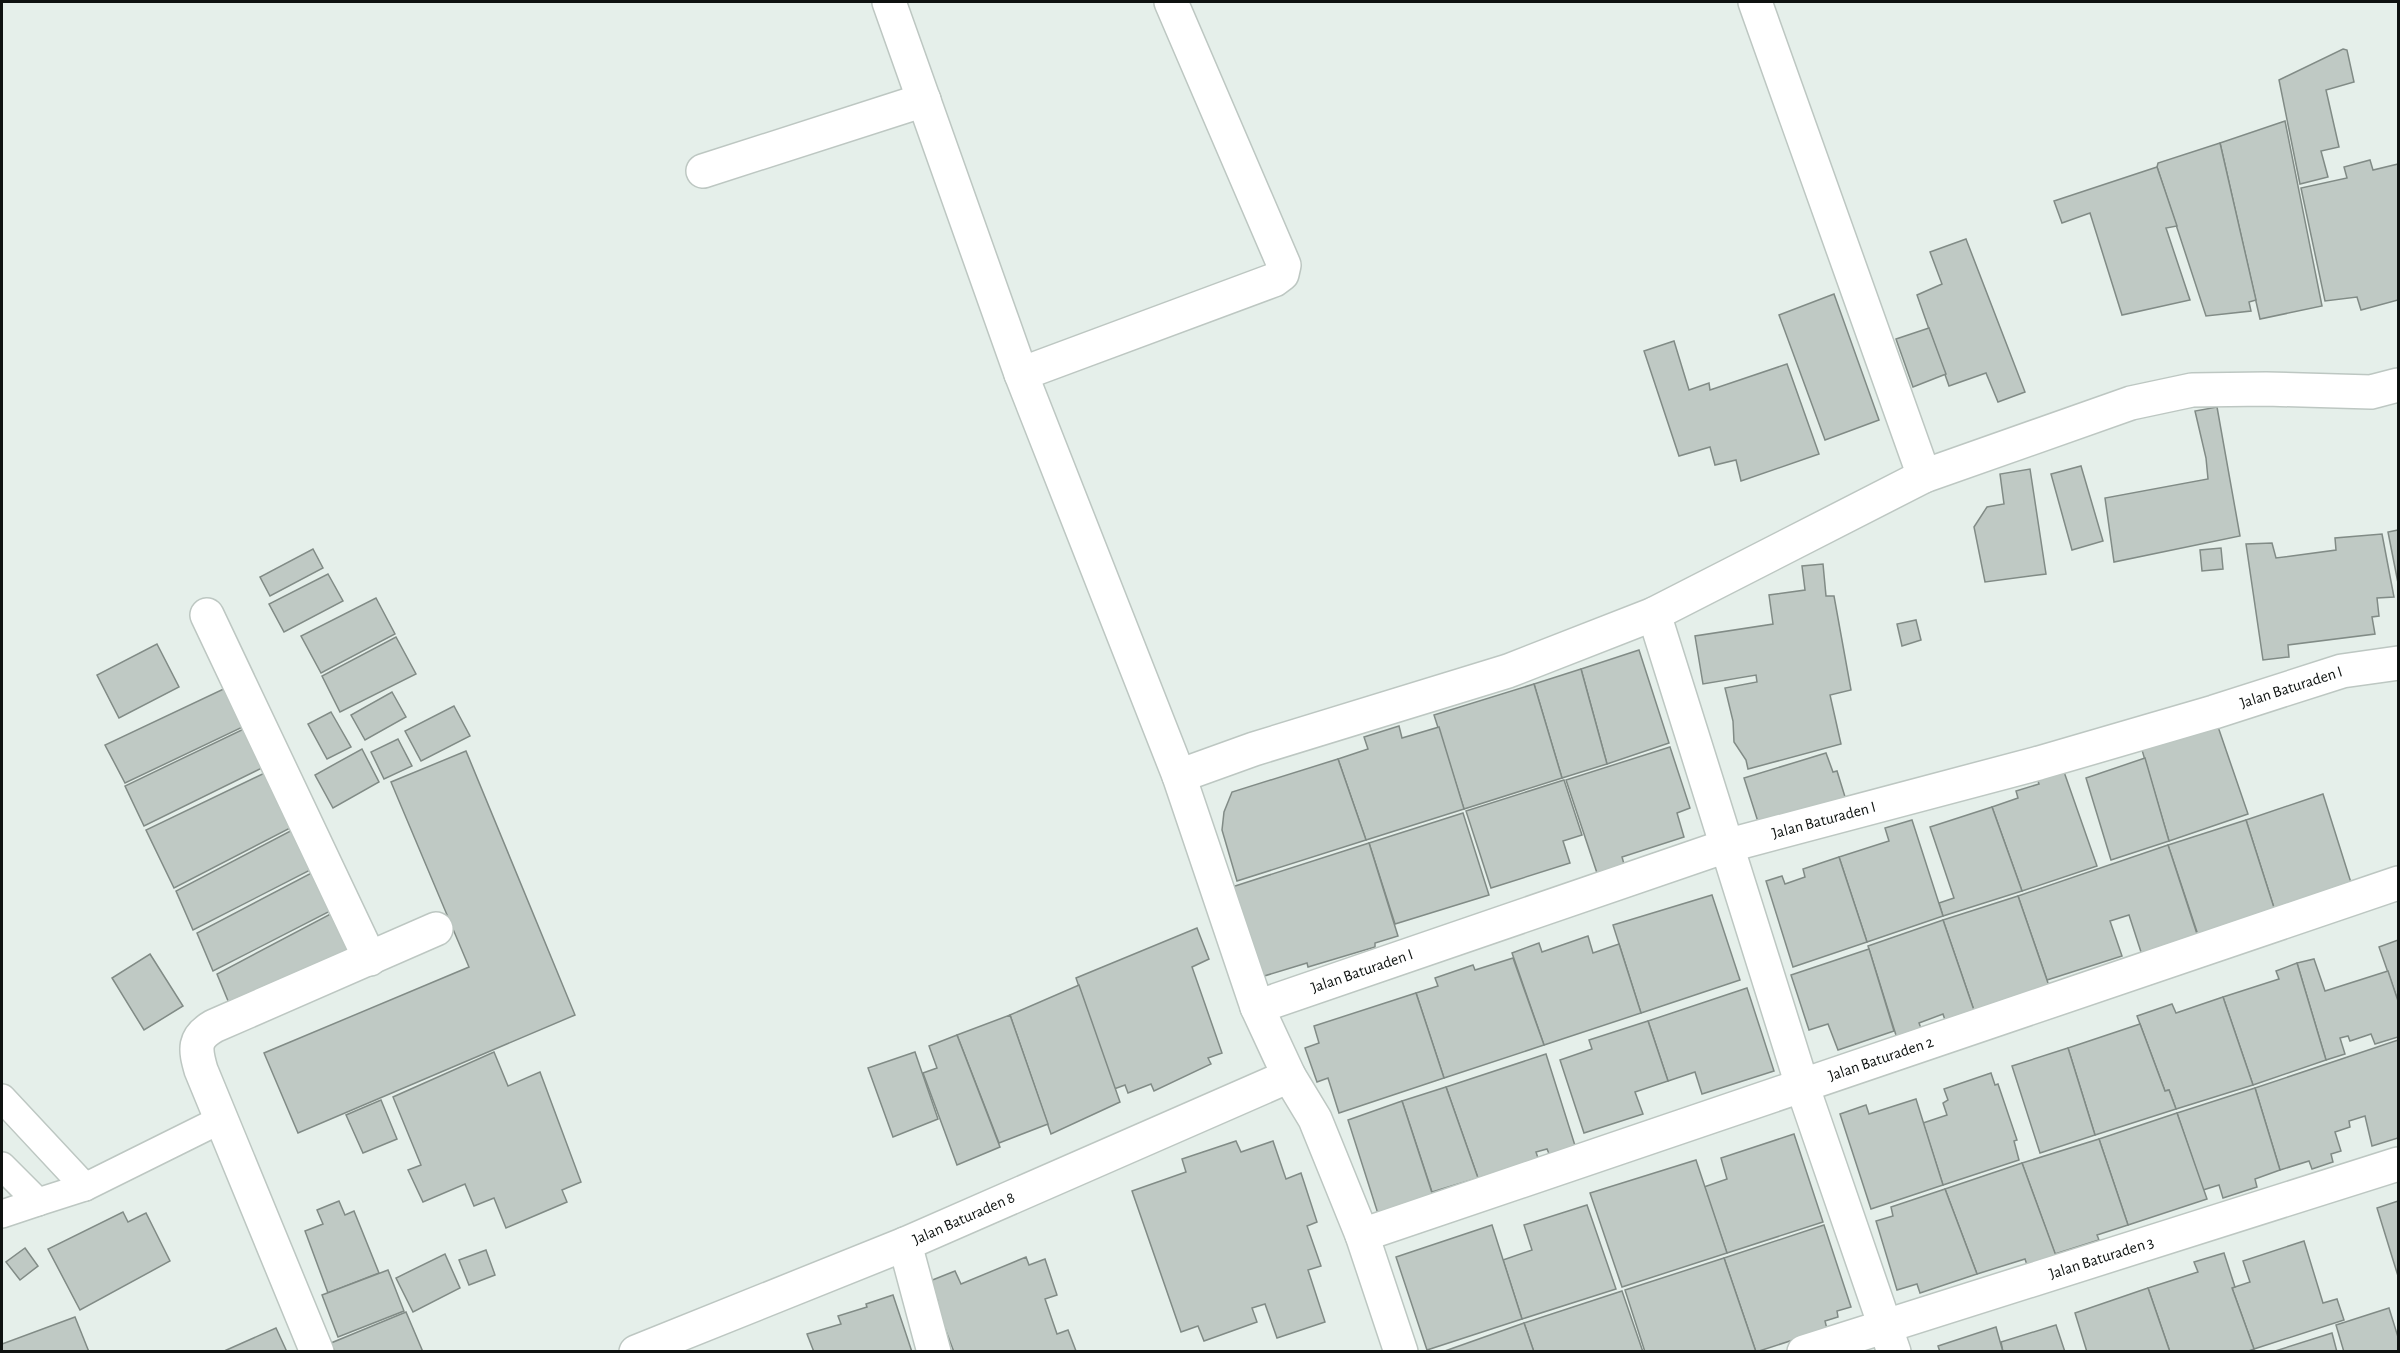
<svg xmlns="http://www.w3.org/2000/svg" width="2400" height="1353" viewBox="0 0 2400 1353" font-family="'Alegreya Sans',sans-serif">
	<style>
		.building { fill: #bfc9c4; stroke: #818b86; stroke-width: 1.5 }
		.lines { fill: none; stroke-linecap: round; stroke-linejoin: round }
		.lane-casing { stroke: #bdc7c2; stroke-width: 30 }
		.street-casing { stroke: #bdc7c2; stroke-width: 36 }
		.lane { stroke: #fff; stroke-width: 27 }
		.street { stroke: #fff; stroke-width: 33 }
		.labels { text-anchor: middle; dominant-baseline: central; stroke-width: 4.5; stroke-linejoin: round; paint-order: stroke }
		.street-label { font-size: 16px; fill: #0e1210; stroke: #e5efea }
	</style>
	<rect width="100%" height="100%" fill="#e5efea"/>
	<!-- building -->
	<g class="building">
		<polygon points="2343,49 2347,50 2354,82 2326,90 2339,147 2321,151 2328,177 2300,184 2279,80"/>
		<polygon points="2285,121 2322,306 2260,319 2220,143"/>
		<polygon points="2220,143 2256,300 2249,302 2251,311 2206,316 2157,167 2158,163"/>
		<polygon points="2370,160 2373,170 2398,164 2398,300 2361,310 2357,297 2325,301 2301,188 2347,178 2344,167"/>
		<polygon points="2157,167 2177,226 2166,228 2190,300 2122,315 2090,213 2062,223 2054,201"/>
		<polygon points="1966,239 2025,392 1998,402 1986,373 1949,386 1917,295 1942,284 1930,252"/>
		<polygon points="1834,294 1879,420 1825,440 1779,315"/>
		<polygon points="1929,328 1946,374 1913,387 1896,339"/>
		<polygon points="1674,341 1689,390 1709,383 1710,390 1787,364 1819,454 1741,481 1736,460 1715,465 1710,447 1679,456 1644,351"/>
		<polygon points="2217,407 2240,536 2114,562 2105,498 2208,479 2206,458 2195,411"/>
		<polygon points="2081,466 2103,541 2072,550 2051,474"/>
		<polygon points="2030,469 2046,574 1985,582 1974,527 1987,507 2004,504 2000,474"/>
		<polygon points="2398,530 2398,583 2388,532"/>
		<polygon points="2382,534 2394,597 2377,598 2379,616 2372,617 2375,634 2288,645 2289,657 2263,660 2246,544 2272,543 2276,558 2336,550 2335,538"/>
		<polygon points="2221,548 2223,569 2202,571 2200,550"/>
		<polygon points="313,549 323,568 270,596 260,577"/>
		<polygon points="1823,564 1826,596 1834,596 1851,690 1830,695 1841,744 1748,769 1746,760 1734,742 1733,721 1725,688 1757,682 1756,675 1703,684 1695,636 1773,624 1769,595 1805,590 1802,566"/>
		<polygon points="328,574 343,601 284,632 269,604"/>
		<polygon points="376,598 395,634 321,673 301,636"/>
		<polygon points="1916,620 1921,640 1902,646 1897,624"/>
		<polygon points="396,637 416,674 340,712 322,676"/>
		<polygon points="157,644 179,687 119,718 97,675"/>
		<polygon points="1639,650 1669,743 1607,764 1581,669"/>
		<polygon points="1581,669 1607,764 1562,778 1534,684"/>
		<polygon points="1534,684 1562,778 1464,809 1434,715"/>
		<polygon points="232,685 249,724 125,783 105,745"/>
		<polygon points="392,692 406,717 365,740 351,715"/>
		<polygon points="454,706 470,736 421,761 405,731"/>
		<polygon points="331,712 351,747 327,759 308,724"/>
		<polygon points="2215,718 2248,814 2169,841 2142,750"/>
		<polygon points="250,726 268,765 144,826 125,786"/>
		<polygon points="1399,726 1402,738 1439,727 1464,809 1366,840 1338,759 1368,749 1364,737"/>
		<polygon points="398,739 412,766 384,779 371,752"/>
		<polygon points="1670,747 1690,808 1677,813 1684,837 1622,857 1624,864 1597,873 1566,780"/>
		<polygon points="362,749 379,782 333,808 315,775"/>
		<polygon points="466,751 575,1015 298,1133 264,1053 469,967 391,782"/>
		<polygon points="1826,753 1833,772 1837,771 1846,800 1760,828 1744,778"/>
		<polygon points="2145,758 2169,841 2111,860 2086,778"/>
		<polygon points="1338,759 1366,840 1237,881 1222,830 1224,812 1232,792"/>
		<polygon points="273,769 298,824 174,888 146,830"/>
		<polygon points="2063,769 2097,866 2022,891 1992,807 2018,798 2016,791 2039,784 2037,778"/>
		<polygon points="1564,780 1582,835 1563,841 1570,863 1491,888 1466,811"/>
		<polygon points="2323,794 2353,889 2276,914 2246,820"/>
		<polygon points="1992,807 2022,891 1943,916 1939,903 1954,898 1930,827"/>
		<polygon points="1463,813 1489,895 1395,924 1369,843"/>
		<polygon points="1912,820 1943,916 1867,942 1839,857 1889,841 1885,828"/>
		<polygon points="2246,820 2276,914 2202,947 2168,845"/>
		<polygon points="300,826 320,865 193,930 176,891"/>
		<polygon points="1369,843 1398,936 1375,943 1375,947 1308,967 1307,963 1261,977 1232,887"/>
		<polygon points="2168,845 2199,940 2143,958 2129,915 2110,921 2122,956 2047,980 2018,896"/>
		<polygon points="1839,857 1867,942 1793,967 1766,881 1782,876 1785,884 1805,877 1803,869"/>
		<polygon points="321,868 340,906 213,971 197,933"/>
		<polygon points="1712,895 1740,980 1641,1013 1613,925"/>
		<polygon points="2018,896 2049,986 1978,1022 1943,920"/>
		<polygon points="340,909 359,947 233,1013 217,974"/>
		<polygon points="1943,920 1978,1022 1949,1032 1943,1014 1919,1023 1925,1039 1900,1048 1868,946"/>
		<polygon points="1197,928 1209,959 1192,967 1222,1053 1208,1058 1211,1064 1154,1091 1151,1084 1128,1093 1125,1085 1114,1089 1076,978"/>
		<polygon points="1588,936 1593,953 1619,944 1641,1013 1544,1045 1512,953 1539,943 1542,952"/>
		<polygon points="2398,940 2398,1001 2379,947"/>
		<polygon points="1869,949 1894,1031 1838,1050 1828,1024 1809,1030 1791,975"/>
		<polygon points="150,954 183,1006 144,1030 112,978"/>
		<polygon points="1513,958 1544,1045 1444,1078 1416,993 1438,986 1435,978 1473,965 1475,970"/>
		<polygon points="2314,959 2325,991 2388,971 2398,1001 2398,1037 2375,1044 2371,1034 2350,1041 2348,1036 2340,1038 2345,1054 2326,1060 2297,963"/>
		<polygon points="2297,963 2326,1060 2253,1085 2223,997 2279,979 2276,971"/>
		<polygon points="1079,985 1120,1102 1051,1134 1010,1015"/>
		<polygon points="1747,988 1774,1071 1702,1094 1695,1072 1668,1081 1648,1021"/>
		<polygon points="1416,993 1444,1078 1339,1113 1328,1078 1317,1082 1305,1048 1319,1043 1314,1026"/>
		<polygon points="2223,997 2253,1085 2176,1109 2169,1090 2165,1091 2137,1016 2172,1004 2176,1013"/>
		<polygon points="1010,1015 1048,1124 999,1143 957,1035"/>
		<polygon points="1648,1021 1668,1081 1635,1092 1643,1114 1584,1133 1560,1060 1592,1049 1589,1040"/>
		<polygon points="2140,1024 2165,1091 2169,1090 2176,1109 2095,1135 2068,1048"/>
		<polygon points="957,1035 1000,1147 957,1165 923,1073 937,1068 929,1046"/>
		<polygon points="2398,1040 2398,1138 2372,1146 2365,1116 2349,1121 2350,1127 2335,1132 2341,1151 2331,1154 2333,1162 2312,1169 2309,1161 2280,1170 2255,1088"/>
		<polygon points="2068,1048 2095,1135 2040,1153 2012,1066"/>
		<polygon points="494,1052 508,1086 540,1072 581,1182 562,1190 567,1202 506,1228 494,1198 474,1206 465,1184 423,1202 408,1170 421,1165 393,1097"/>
		<polygon points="915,1052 938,1119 893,1137 868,1068"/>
		<polygon points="1546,1054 1578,1155 1553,1163 1547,1149 1536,1152 1538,1158 1478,1178 1446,1087"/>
		<polygon points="1991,1073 1995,1085 1998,1084 2017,1140 2014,1141 2019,1160 1943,1185 1923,1123 1947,1115 1943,1103 1948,1100 1944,1089"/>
		<polygon points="1446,1087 1478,1178 1432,1192 1402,1101"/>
		<polygon points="2255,1088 2280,1170 2255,1179 2257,1187 2223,1198 2219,1185 2203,1190 2177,1113"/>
		<polygon points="1916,1099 1943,1185 1871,1209 1840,1114 1866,1105 1869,1114"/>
		<polygon points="381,1100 397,1139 363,1153 346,1115"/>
		<polygon points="1402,1101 1433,1196 1380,1220 1348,1120"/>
		<polygon points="2177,1113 2207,1199 2128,1225 2099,1139"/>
		<polygon points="1794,1134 1823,1222 1727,1253 1704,1187 1727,1179 1721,1158"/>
		<polygon points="2099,1139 2128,1225 2097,1235 2099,1240 2055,1254 2022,1163"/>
		<polygon points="1236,1141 1241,1152 1273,1141 1286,1179 1301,1173 1317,1222 1307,1226 1321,1266 1308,1270 1325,1322 1277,1338 1265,1304 1252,1308 1257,1322 1204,1341 1198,1326 1181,1332 1132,1191 1186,1172 1182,1159"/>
		<polygon points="1696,1160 1727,1253 1622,1287 1590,1193"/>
		<polygon points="2022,1163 2059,1264 2030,1274 2025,1259 1977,1274 1945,1189"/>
		<polygon points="1945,1189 1977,1274 1920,1293 1917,1284 1897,1290 1876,1221 1893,1216 1891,1207"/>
		<polygon points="339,1201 345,1215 354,1211 379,1273 328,1293 305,1231 323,1224 317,1210"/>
		<polygon points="2398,1201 2398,1276 2377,1208"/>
		<polygon points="1587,1205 1616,1289 1522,1319 1503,1260 1532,1250 1524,1225"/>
		<polygon points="123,1212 128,1222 146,1213 170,1261 80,1310 48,1249"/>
		<polygon points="1492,1225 1522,1319 1427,1350 1396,1257"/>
		<polygon points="1824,1225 1851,1307 1837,1311 1838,1317 1825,1321 1827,1329 1756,1352 1724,1258"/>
		<polygon points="2304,1241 2323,1303 2337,1299 2344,1320 2254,1349 2232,1288 2250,1282 2243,1261"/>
		<polygon points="25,1248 38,1266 20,1280 6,1262"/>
		<polygon points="486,1250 495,1275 469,1285 459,1260"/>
		<polygon points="2224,1253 2235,1287 2232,1288 2254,1349 2246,1352 2170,1352 2148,1288 2198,1272 2194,1262"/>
		<polygon points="445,1254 460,1288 413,1312 396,1278"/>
		<polygon points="1026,1257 1029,1265 1045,1259 1057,1295 1045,1299 1057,1334 1068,1330 1076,1351 954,1352 935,1302 938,1301 930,1281 955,1271 961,1284"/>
		<polygon points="1724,1258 1756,1352 1645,1352 1625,1290"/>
		<polygon points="388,1270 404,1311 338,1337 322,1295"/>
		<polygon points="2148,1288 2170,1352 2087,1352 2075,1313"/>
		<polygon points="1622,1291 1643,1352 1534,1352 1524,1323"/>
		<polygon points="893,1295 912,1352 814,1352 807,1334 841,1324 838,1316 867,1307 866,1304"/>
		<polygon points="2389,1308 2398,1337 2398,1352 2344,1352 2336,1325"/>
		<polygon points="406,1312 423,1352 335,1352 331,1343"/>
		<polygon points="75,1317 89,1352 2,1352 2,1344"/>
		<polygon points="1524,1323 1534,1352 1442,1352"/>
		<polygon points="2056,1325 2065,1352 2003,1352 2001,1342"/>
		<polygon points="1996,1327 2003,1352 1940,1352 1938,1346"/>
		<polygon points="276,1328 287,1352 222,1352"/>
		<polygon points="2332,1333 2337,1352 2272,1352"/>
	</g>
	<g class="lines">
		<defs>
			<g id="lane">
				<polyline points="2,1098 85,1187"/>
				<polyline points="2,1166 38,1202 85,1187 222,1119"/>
				<polyline points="2,1214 38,1202"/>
			</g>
			<g id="street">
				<polyline points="889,2 1021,374 1179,776 1257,1007 1289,1076 1315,1119 1362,1235 1401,1352"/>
				<polyline points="1755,2 1924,476"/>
				<polyline points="703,171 924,100"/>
				<polyline points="1021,374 1274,280 1282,274 1284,265 1171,2"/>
				<polyline points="1654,614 1802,1085 1894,1352"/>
				<polyline points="207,615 370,959"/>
				<polyline points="1179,776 1254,749 1508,671 1654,614 1924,476 2131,403 2192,390 2266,389 2371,392 2398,385"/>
				<path id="s1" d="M1257 1007 1726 846 2039 763 2214 712 2342 671 2398 663"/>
				<path id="s2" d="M1362 1235 2398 883"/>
				<polyline points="905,1244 934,1352"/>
				<path d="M317 1352 201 1070C195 1049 193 1038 214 1026L436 929"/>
				<path id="s3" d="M636 1352 905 1244 1289 1076"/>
				<path id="s4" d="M1804 1352 2398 1164"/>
			</g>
		</defs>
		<!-- lane casing -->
		<use href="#lane" class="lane-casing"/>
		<!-- street casing -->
		<use href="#street" class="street-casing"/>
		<!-- lane -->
		<use href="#lane" class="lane"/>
		<!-- street -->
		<use href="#street" class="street"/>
	</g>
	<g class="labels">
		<!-- street labels -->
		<g class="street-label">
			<text stroke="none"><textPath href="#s1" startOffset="1083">Jalan Baturaden I</textPath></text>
			<text stroke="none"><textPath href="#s1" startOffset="597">Jalan Baturaden I</textPath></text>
			<text stroke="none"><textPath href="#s1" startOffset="111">Jalan Baturaden I</textPath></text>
			<text stroke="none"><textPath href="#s2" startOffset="548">Jalan Baturaden 2</textPath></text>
			<text stroke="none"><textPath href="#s3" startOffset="354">Jalan Baturaden 8</textPath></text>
			<text stroke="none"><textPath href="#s4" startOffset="312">Jalan Baturaden 3</textPath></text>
		</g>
	</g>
	<!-- border -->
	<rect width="2400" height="1353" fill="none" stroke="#0e1210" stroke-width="6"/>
</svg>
